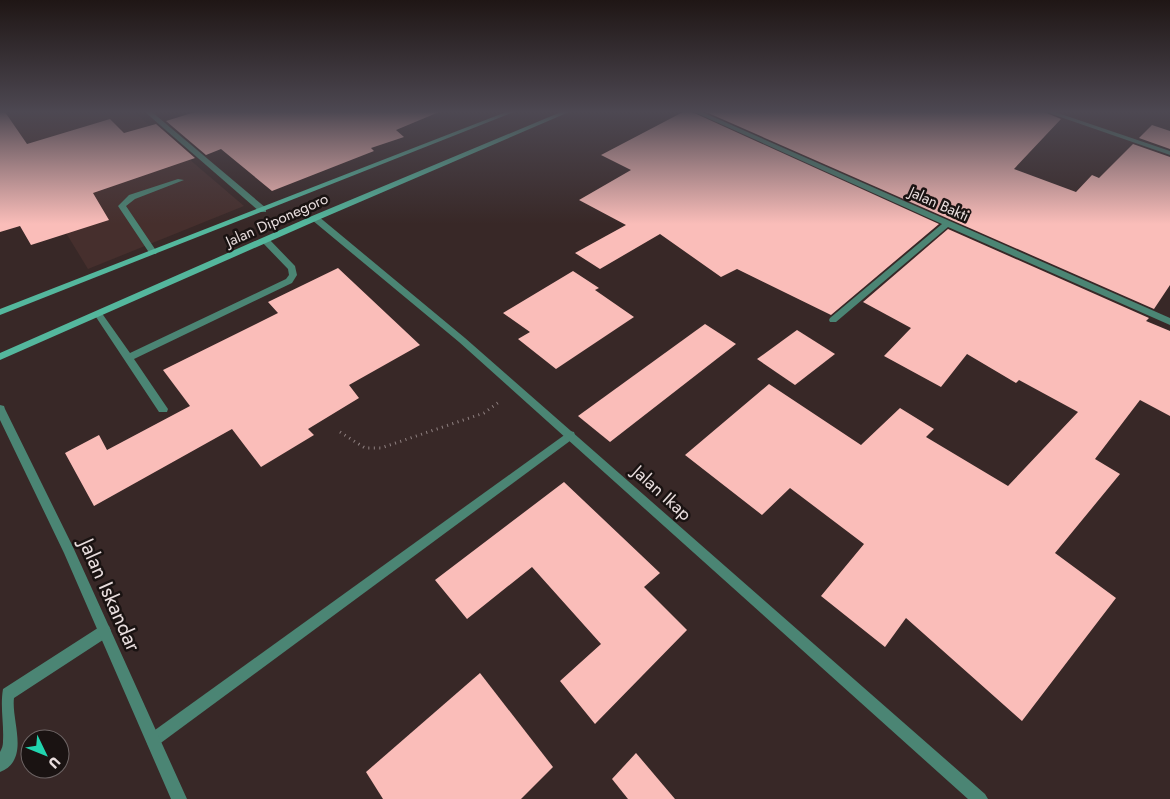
<svg xmlns="http://www.w3.org/2000/svg" width="1170" height="799" viewBox="0 0 1170 799" font-family="Jost,sans-serif">
	<style>
		.built { fill: #462f2d }
		.building { fill: #fabdb9 }
		.lines { fill: none; stroke-linecap: round; stroke-linejoin: round }
		.path { stroke: #908282; stroke-width: 3; stroke-dasharray: 1 4.5; stroke-linecap: butt }
		.service { fill: #4b8574; fill-rule: evenodd }
		.minor { fill: #4b8574; fill-rule: evenodd }
		.tertiary { fill: #4b8574; fill-rule: evenodd }
		.secondary { fill: #54b79d; fill-rule: evenodd }
		.labels { text-anchor: middle; dominant-baseline: central; stroke-width: 5; stroke-linejoin: round; paint-order: stroke }
		.far-street-label { font-size: 15px; fill: #e9dede; stroke: #1a1312 }
		.street-label { font-size: 18px; fill: #e9dede; stroke: #1a1312 }
		.near-street-label { font-size: 21px; fill: #e9dede; stroke: #1a1312 }
	</style>
	<rect width="100%" height="100%" fill="#382827"/>
	<!-- built -->
	<polygon class="built" points="0,112 134,112 244,206 88,269 27,169 0,177"/>
	<!-- building -->
	<g class="building">
		<polygon points="0,112 5,112 27,144 110,119 124,133 156,124 195,158 93,193 109,220 31,245 20,226 0,232"/>
		<polygon points="195,112 439,112 396,130 404,137 371,148 374,151 272,191 221,149 206,155 166,121"/>
		<polygon points="683,112 692,112 939,224 831,315 737,269 721,277 660,234 600,269 575,253 626,225 579,200 631,170 601,155"/>
		<polygon points="706,112 1044,112 1061,119 1014,169 1076,192 1092,175 1099,178 1133,144 1170,157 1170,285 1154,309"/>
		<polygon points="1152,125 1170,131 1170,149 1139,138"/>
		<polygon points="948,229 1149,318 1146,321 1170,331 1170,416 1140,400 1095,459 1120,474 1055,553 1116,598 1022,721 906,618 885,647 821,596 864,544 790,488 762,515 685,455 769,384 861,445 900,408 934,429 926,437 1008,486 1078,412 1019,380 1016,383 967,354 941,387 884,356 911,328 863,302"/>
		<polygon points="338,268 420,345 349,385 359,398 308,429 314,435 261,467 232,429 94,506 65,453 99,435 107,450 190,406 163,370 278,313 268,302"/>
		<polygon points="573,271 599,288 595,290 634,317 556,369 518,339 530,332 503,313"/>
		<polygon points="705,324 736,344 610,442 578,416"/>
		<polygon points="797,330 835,354 795,385 757,359"/>
		<polygon points="564,482 660,573 644,587 687,630 595,724 560,681 601,644 532,567 467,619 435,580"/>
		<polygon points="480,673 553,767 521,799 383,799 366,772"/>
		<polygon points="636,753 675,799 628,799 612,779"/>
	</g>
	<g class="lines">
		<!-- path -->
		<polyline class="path" points="340,432 365,448 381,448 484,413 499,402"/>
		<!-- service -->
		<g class="service">
			<polygon points="178,179 184,180 135,199 126,206 157,252 156,254 150,254 118,206 129,195"/>
			<polygon points="262,238 268,238 295,266 297,275 292,283 134,359 168,409 167,412 159,412 94,314 95,312 101,312 130,353 286,279 289,275 288,269 262,242"/>
			<polygon points="570,431 574,432 575,435 574,438 158,745 153,747 148,745 146,740 148,735"/>
			<path d="M104 624 109 626 111 631 109 636 14 698C11 721 31 760 0 772 0 766 0 758 0 752 2 748 3 746 3 741 4 723 0 707 3 689Z"/>
		</g>
		<!-- minor -->
		<g class="minor">
			<polygon points="694,112 702,112 1170,318 1170,325 948,227 836,322 830,322 829,320 830,318 942,224"/>
			<polygon points="1046,112 1055,112 1170,151 1170,155"/>
			<polygon points="0,405 4,406 5,409 73,547 187,799 171,799 64,553 0,420"/>
		</g>
		<!-- tertiary -->
		<g class="tertiary">
			<polygon points="145,112 152,112 266,208 266,212 260,212"/>
			<polygon points="312,216 318,216 465,338 985,794 988,799 968,799 459,342 312,220"/>
		</g>
		<!-- secondary -->
		<g class="secondary">
			<polygon points="506,112 514,112 0,315 0,309"/>
			<polygon points="561,112 569,112 318,220 0,360 0,353 312,216"/>
		</g>
	</g>
	<!-- sky -->
	<linearGradient id="sky" x2="0" y2="1"><stop stop-color="#1f1615"/><stop offset="0.5" stop-color="#4d4852"/><stop offset="1" stop-color="#4d4852" stop-opacity="0"/></linearGradient>
	<rect width="1170" height="224" fill="url(#sky)"/>
	<g class="labels">
		<!-- far-street labels -->
		<g class="far-street-label">
			<text transform="translate(939 204) rotate(24)">Jalan Bakti</text>
			<text transform="translate(277 220) rotate(-24)">Jalan Diponegoro</text>
		</g>
		<!-- street labels -->
		<g class="street-label">
			<text transform="translate(662 493) rotate(42)">Jalan Ikap</text>
		</g>
		<!-- near-street labels -->
		<g class="near-street-label">
			<text transform="translate(110 595) rotate(66)">Jalan Iskandar</text>
		</g>
	</g>
	<!-- north arrow -->
	<g transform="translate(45 754) rotate(133)"><circle r="24" fill="#1a1312" stroke="#6d6464"/>
	<path d="M0-4L9 19L0 12L-9 19Z" fill="#21d5af"/>
	<text y="-8" font-size="14" font-weight="bold" text-anchor="middle" fill="#e9dede">U</text>
	</g>
</svg>
